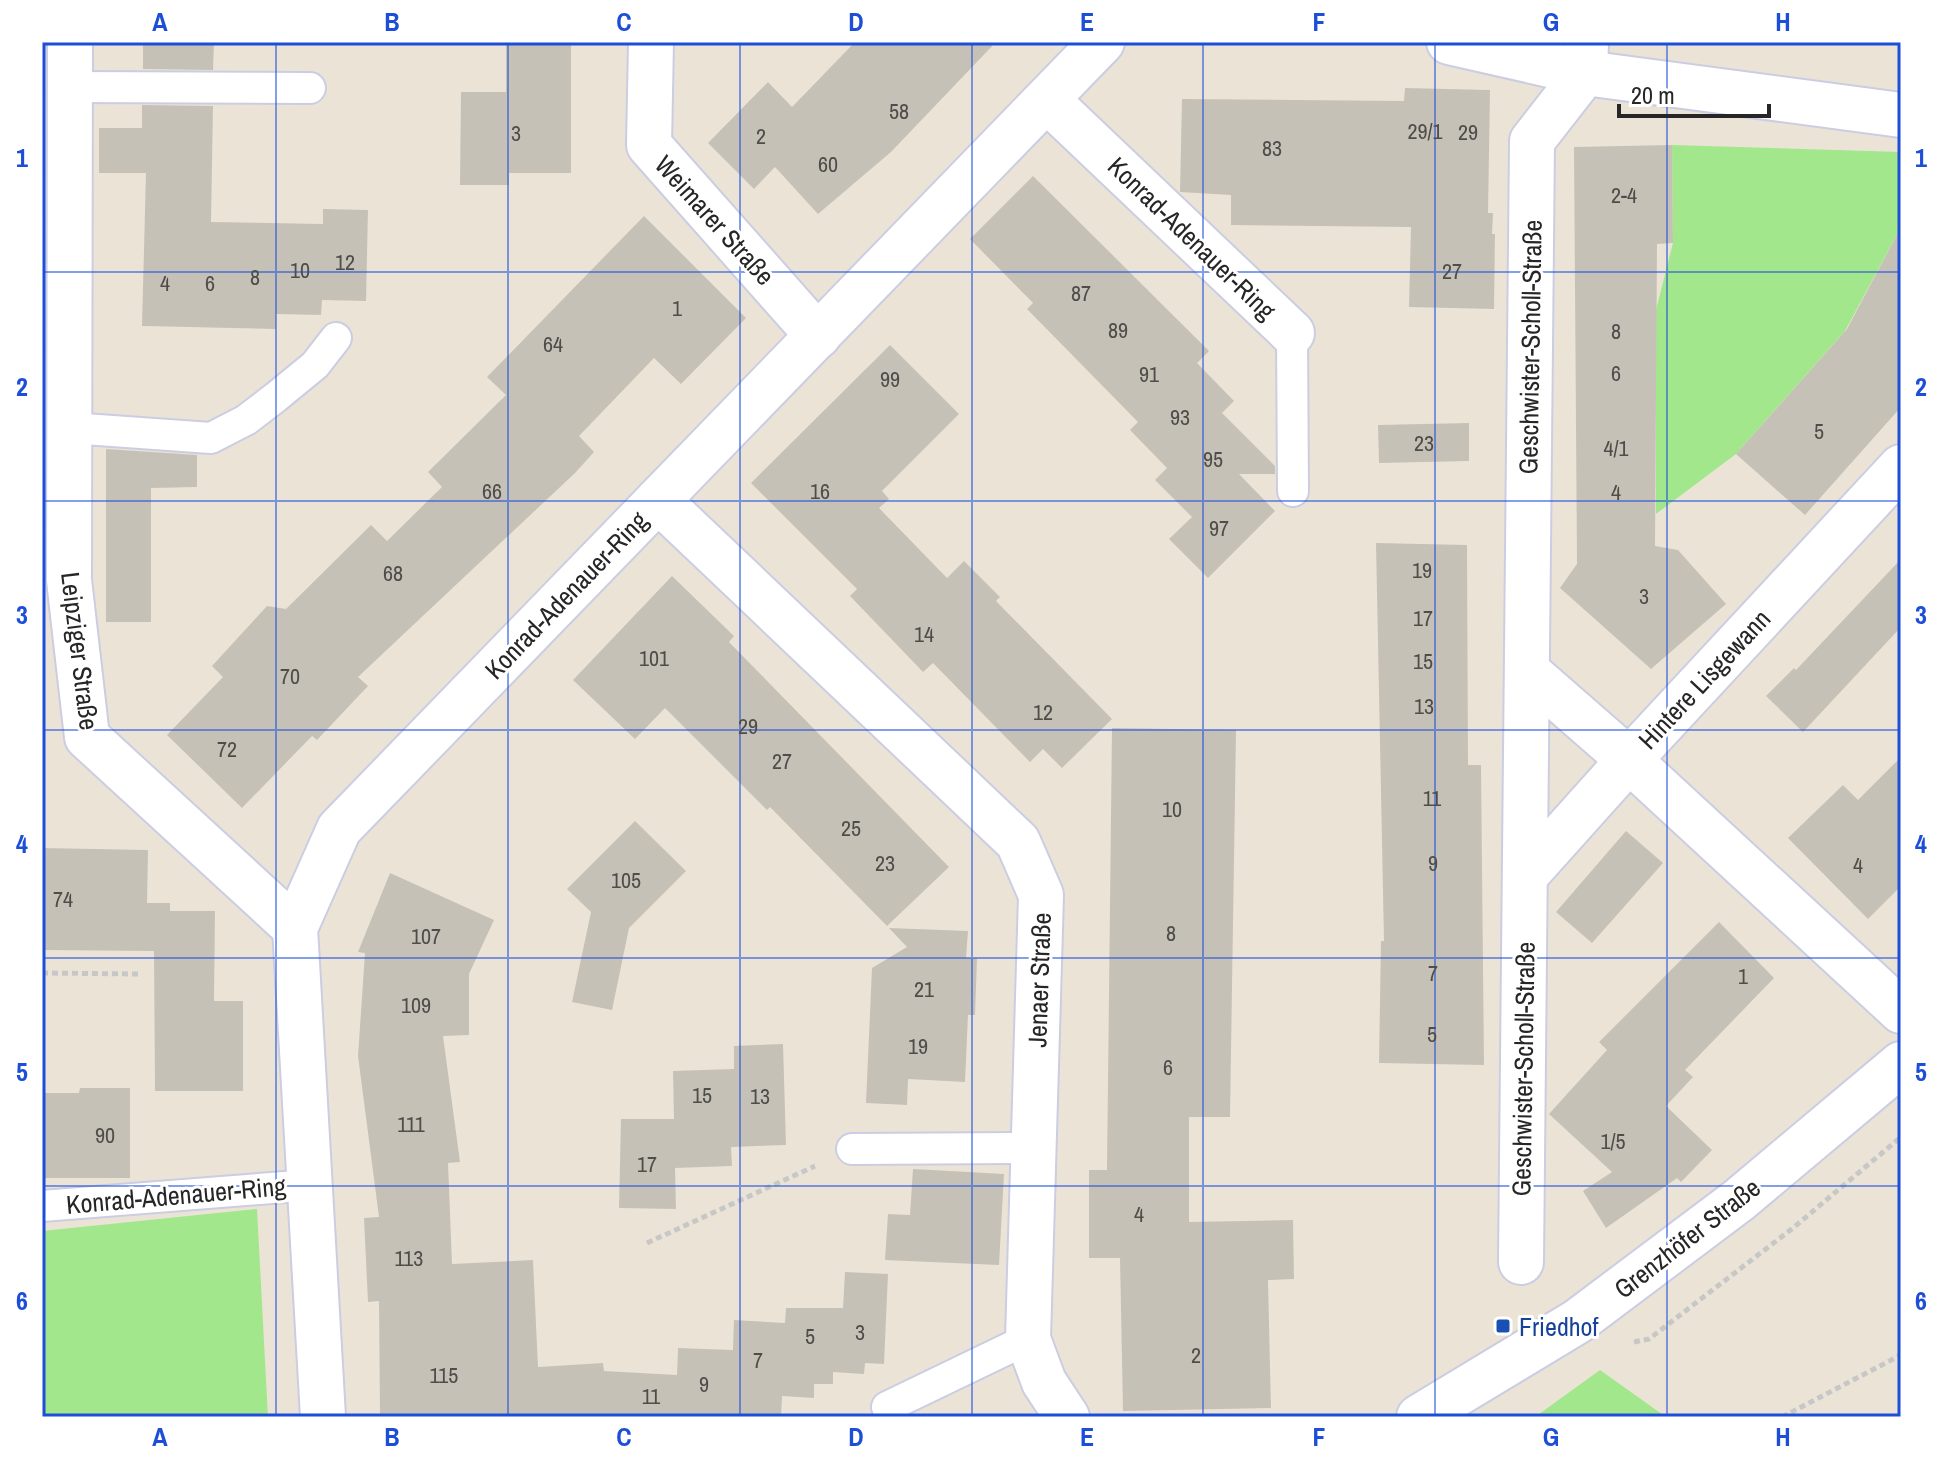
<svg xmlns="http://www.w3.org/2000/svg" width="1943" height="1459" viewBox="0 0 1943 1459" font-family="'Archivo Narrow',sans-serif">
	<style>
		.green { fill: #a3e78d }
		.building { fill: #c6c1b6 }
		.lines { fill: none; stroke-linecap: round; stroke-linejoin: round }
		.service-casing { stroke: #cbcde2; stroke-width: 34 }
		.minor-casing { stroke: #cbcde2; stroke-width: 48 }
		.tertiary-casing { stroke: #cbcde2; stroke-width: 48 }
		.path { stroke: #c7c7c7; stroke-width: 5; stroke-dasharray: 6 4; stroke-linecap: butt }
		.service { stroke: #fff; stroke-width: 30 }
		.minor { stroke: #fff; stroke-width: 44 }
		.tertiary { stroke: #fff; stroke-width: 44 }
		.grid { fill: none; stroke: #1d4ed8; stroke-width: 2; stroke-opacity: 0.55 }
		.transit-dot { fill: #1a4fb4; stroke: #fff; stroke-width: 3 }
		.labels { text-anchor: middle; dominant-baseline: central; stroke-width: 6; stroke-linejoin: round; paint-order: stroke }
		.number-label { font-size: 22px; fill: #4e4d4a }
		.street-label { font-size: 26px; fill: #262626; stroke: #fff }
		.transit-label { font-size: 26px; fill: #164399; stroke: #fff; text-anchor: start }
		.neatline { fill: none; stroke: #1d4ed8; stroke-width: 3 }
		.grid-label { font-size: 26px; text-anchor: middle; font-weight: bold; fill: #1d4ed8 }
	</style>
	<rect width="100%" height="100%" fill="#ebe4d6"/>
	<!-- green -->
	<g class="green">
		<polygon points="1672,145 1901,152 1901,227 1845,331 1736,454 1656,514 1656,310 1673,243"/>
		<polygon points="257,1209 268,1417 42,1417 42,1231"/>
		<polygon points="1600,1370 1666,1417 1535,1417"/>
	</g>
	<!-- building -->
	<g class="building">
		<polygon points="143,42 214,42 213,70 143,69"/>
		<polygon points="506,42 571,42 571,173 509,173 509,185 460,185 461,92 506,92"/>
		<polygon points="855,42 996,42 891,152 818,214 775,167 754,189 708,143 768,82 792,107"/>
		<polygon points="1405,88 1490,90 1488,213 1493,213 1492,234 1495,234 1494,309 1409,307 1411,227 1231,225 1231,195 1180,192 1182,99 1404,101"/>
		<polygon points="142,105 213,106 211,222 323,224 323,209 368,210 366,301 322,300 321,315 276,314 276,329 142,326 146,173 99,173 99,128 142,128"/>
		<polygon points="1672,145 1673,243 1657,244 1655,546 1678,550 1726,604 1651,669 1560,588 1577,564 1574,147"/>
		<polygon points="1033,176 1209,351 1197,363 1234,401 1222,413 1275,466 1275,474 1239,474 1275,511 1208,578 1169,539 1192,517 1155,480 1167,468 1130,430 1138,422 1027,309 1033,303 970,239"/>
		<polygon points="644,216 746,318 681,384 654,358 579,436 594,452 575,473 358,677 368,686 317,740 312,736 242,808 167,735 223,677 212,666 267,606 286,609 371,525 387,541 442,487 428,472 506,395 487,377"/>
		<polygon points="1901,227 1901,407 1805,515 1736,454 1847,329"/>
		<polygon points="890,345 959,414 882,491 889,499 879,508 947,578 964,561 1000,597 996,601 1112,719 1062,768 1043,749 1030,762 933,663 923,672 850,596 857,589 751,483"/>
		<polygon points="1469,423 1469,461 1379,463 1378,425"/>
		<polygon points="106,449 197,455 197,487 151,488 151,622 106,622"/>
		<polygon points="1376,543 1467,545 1468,765 1481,765 1484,1065 1379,1063 1381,941 1384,941"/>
		<polygon points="1901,559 1901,627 1803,732 1766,696 1794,668 1796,670"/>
		<polygon points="672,576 734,636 729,642 949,867 887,926 770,807 767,810 665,708 635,739 573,680"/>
		<polygon points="1112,728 1236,730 1230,1117 1189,1117 1189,1222 1293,1220 1294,1279 1268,1280 1271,1408 1123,1411 1120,1258 1089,1258 1089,1170 1107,1170"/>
		<polygon points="1901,757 1901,886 1868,919 1788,838 1843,785 1858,800"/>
		<polygon points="635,821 686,871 629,928 612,1010 572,1002 591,912 567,889"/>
		<polygon points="1626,831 1663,863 1592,943 1556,912"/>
		<polygon points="42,848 148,850 147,903 170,903 170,911 215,911 214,1001 243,1001 243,1091 155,1091 154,951 42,950"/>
		<polygon points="390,873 494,920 469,974 469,1035 443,1036 460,1162 448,1163 452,1264 533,1260 538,1367 603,1363 604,1371 677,1375 678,1348 733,1350 734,1320 785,1323 786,1308 843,1308 845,1272 888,1274 884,1364 865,1363 864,1374 833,1372 833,1384 814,1384 814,1398 782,1396 781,1417 380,1417 379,1301 368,1302 364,1218 379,1217 358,1056 365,953 358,952"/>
		<polygon points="1719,922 1774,978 1685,1070 1693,1077 1666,1106 1712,1150 1681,1182 1677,1178 1606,1228 1583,1191 1612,1172 1549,1114 1607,1050 1599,1042"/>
		<polygon points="889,928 968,931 966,958 977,958 975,1015 968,1015 965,1082 908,1079 907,1105 866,1103 872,968 907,947"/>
		<polygon points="783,1044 786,1145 731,1147 732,1166 675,1168 676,1209 619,1208 621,1119 674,1119 673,1071 734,1069 734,1046"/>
		<polygon points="80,1088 130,1088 130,1178 42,1178 42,1093 79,1093"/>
		<polygon points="913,1169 1004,1174 999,1265 885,1260 888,1214 910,1215"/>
	</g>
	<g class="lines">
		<defs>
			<g id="service">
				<polyline points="70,87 310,88"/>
				<polyline points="1292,333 1293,491"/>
				<polyline points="70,428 211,438 246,420 276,397 315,365 336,338"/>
				<polyline points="852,1149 1034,1148"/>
				<polyline points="42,1206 310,1185"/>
				<polyline points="887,1407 1028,1339"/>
			</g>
			<g id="minor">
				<polyline points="70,42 69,580 87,737 295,928"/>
				<polyline points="651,42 649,145 818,336"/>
				<polyline points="1449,42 1585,73 1901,115"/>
				<polyline points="1047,100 1292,333"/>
				<polyline points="1901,467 1629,760 1901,1011"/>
				<polyline points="658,500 1018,842 1041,895 1028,1339 1044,1382 1067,1417"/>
				<polyline points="1525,876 1629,760 1527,671"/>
				<polyline points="1521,1262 1532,141 1585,73 1586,42"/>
				<polyline points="323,1417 295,928 339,829 1102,42"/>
			</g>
			<polyline id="tertiary" points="1419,1417 1578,1321 1739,1200 1901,1064"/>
		</defs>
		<!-- service casing -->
		<use href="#service" class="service-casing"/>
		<!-- minor casing -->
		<use href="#minor" class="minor-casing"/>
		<!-- tertiary casing -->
		<use href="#tertiary" class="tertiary-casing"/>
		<!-- path -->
		<g class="path">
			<polyline points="42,973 138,974"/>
			<polyline points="647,1243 815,1166"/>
			<polyline points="1634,1342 1649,1339 1793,1228 1901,1137"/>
			<polyline points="1782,1417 1901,1355"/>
		</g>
		<!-- service -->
		<use href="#service" class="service"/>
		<!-- minor -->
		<use href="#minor" class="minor"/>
		<!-- tertiary -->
		<use href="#tertiary" class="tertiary"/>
	</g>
	<!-- grid -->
	<path class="grid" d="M276 42V1417M508 42V1417M740 42V1417M972 42V1417M1203 42V1417M1435 42V1417M1667 42V1417M42 272H1901M42 501H1901M42 730H1901M42 958H1901M42 1186H1901"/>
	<!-- markers -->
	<rect class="transit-dot" x="1495" y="1318" width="16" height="16" rx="4"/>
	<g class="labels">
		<!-- number labels -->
		<g class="number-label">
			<text x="899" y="111">58</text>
			<text x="1425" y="131">29/1</text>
			<text x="1468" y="132">29</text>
			<text x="516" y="133">3</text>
			<text x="761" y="136">2</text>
			<text x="1272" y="148">83</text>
			<text x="828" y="164">60</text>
			<text x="1624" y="195">2-4</text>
			<text x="345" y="262">12</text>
			<text x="300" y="270">10</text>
			<text x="1452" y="271">27</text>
			<text x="255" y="277">8</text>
			<text x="165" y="283">4</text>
			<text x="210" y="283">6</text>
			<text x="1081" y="293">87</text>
			<text x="677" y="308">1</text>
			<text x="1118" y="330">89</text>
			<text x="1616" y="331">8</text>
			<text x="553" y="344">64</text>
			<text x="1616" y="373">6</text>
			<text x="1149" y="374">91</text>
			<text x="890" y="379">99</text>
			<text x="1180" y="417">93</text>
			<text x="1819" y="431">5</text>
			<text x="1424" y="443">23</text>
			<text x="1616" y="448">4/1</text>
			<text x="1213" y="459">95</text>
			<text x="492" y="491">66</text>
			<text x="820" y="491">16</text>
			<text x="1616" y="492">4</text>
			<text x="1219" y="528">97</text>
			<text x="1422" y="570">19</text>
			<text x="393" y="573">68</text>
			<text x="1644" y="596">3</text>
			<text x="1423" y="618">17</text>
			<text x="924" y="634">14</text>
			<text x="654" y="658">101</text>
			<text x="1423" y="661">15</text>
			<text x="290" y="676">70</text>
			<text x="1424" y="706">13</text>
			<text x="1043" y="712">12</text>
			<text x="748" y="726">29</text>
			<text x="227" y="749">72</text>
			<text x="782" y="761">27</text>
			<text x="1432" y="798">11</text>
			<text x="1172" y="809">10</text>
			<text x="851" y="828">25</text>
			<text x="885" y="863">23</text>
			<text x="1433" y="863">9</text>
			<text x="1858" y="865">4</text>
			<text x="626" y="880">105</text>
			<text x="63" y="899">74</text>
			<text x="1171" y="933">8</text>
			<text x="426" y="936">107</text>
			<text x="1433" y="973">7</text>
			<text x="1743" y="976">1</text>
			<text x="924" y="989">21</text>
			<text x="416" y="1005">109</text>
			<text x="1432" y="1034">5</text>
			<text x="918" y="1046">19</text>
			<text x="1168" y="1067">6</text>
			<text x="702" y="1095">15</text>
			<text x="760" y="1096">13</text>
			<text x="411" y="1124">111</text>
			<text x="105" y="1135">90</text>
			<text x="1613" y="1141">1/5</text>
			<text x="647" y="1164">17</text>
			<text x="1139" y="1214">4</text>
			<text x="409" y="1258">113</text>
			<text x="860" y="1332">3</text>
			<text x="810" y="1336">5</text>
			<text x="1196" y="1355">2</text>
			<text x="758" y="1360">7</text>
			<text x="444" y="1375">115</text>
			<text x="704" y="1384">9</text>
			<text x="651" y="1396">11</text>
		</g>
		<!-- street labels -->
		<g class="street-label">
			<text transform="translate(715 220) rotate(48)">Weimarer Straße</text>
			<text transform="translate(1192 238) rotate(44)">Konrad-Adenauer-Ring</text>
			<text transform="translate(1530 347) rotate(-89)">Geschwister-Scholl-Straße</text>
			<text transform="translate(566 595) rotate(-46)">Konrad-Adenauer-Ring</text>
			<text transform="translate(80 651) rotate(83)">Leipziger Straße</text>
			<text transform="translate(1704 679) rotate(-47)">Hintere Lisgewann</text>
			<text transform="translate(1039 980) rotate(-88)">Jenaer Straße</text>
			<text transform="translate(1523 1069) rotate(-89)">Geschwister-Scholl-Straße</text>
			<text transform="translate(176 1195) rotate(-5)">Konrad-Adenauer-Ring</text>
			<text transform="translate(1687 1238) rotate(-38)">Grenzhöfer Straße</text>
		</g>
		<!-- transit labels -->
		<g class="transit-label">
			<text x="1519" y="1326">Friedhof</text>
		</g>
	</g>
	<!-- border -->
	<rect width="1943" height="1459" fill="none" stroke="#ffffff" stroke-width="88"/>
	<!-- scale -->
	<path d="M1619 104v12h150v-12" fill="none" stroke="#262626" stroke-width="4"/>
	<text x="1631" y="104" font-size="24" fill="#262626" stroke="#ffffff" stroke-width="6" paint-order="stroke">20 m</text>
	<rect x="44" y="44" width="1855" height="1371" class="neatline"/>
	<g class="grid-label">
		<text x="160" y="31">A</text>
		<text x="392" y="31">B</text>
		<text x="624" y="31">C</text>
		<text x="856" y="31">D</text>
		<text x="1087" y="31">E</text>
		<text x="1319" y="31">F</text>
		<text x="1551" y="31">G</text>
		<text x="1783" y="31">H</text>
		<text x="22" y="167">1</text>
		<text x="1921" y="167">1</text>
		<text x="22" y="396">2</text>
		<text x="1921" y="396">2</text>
		<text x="22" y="624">3</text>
		<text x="1921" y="624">3</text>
		<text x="22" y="853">4</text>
		<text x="1921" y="853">4</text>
		<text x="22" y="1081">5</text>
		<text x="1921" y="1081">5</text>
		<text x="22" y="1310">6</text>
		<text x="1921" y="1310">6</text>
		<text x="160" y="1446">A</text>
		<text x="392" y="1446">B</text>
		<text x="624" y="1446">C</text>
		<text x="856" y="1446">D</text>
		<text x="1087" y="1446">E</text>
		<text x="1319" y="1446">F</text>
		<text x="1551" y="1446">G</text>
		<text x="1783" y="1446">H</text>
	</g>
</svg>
